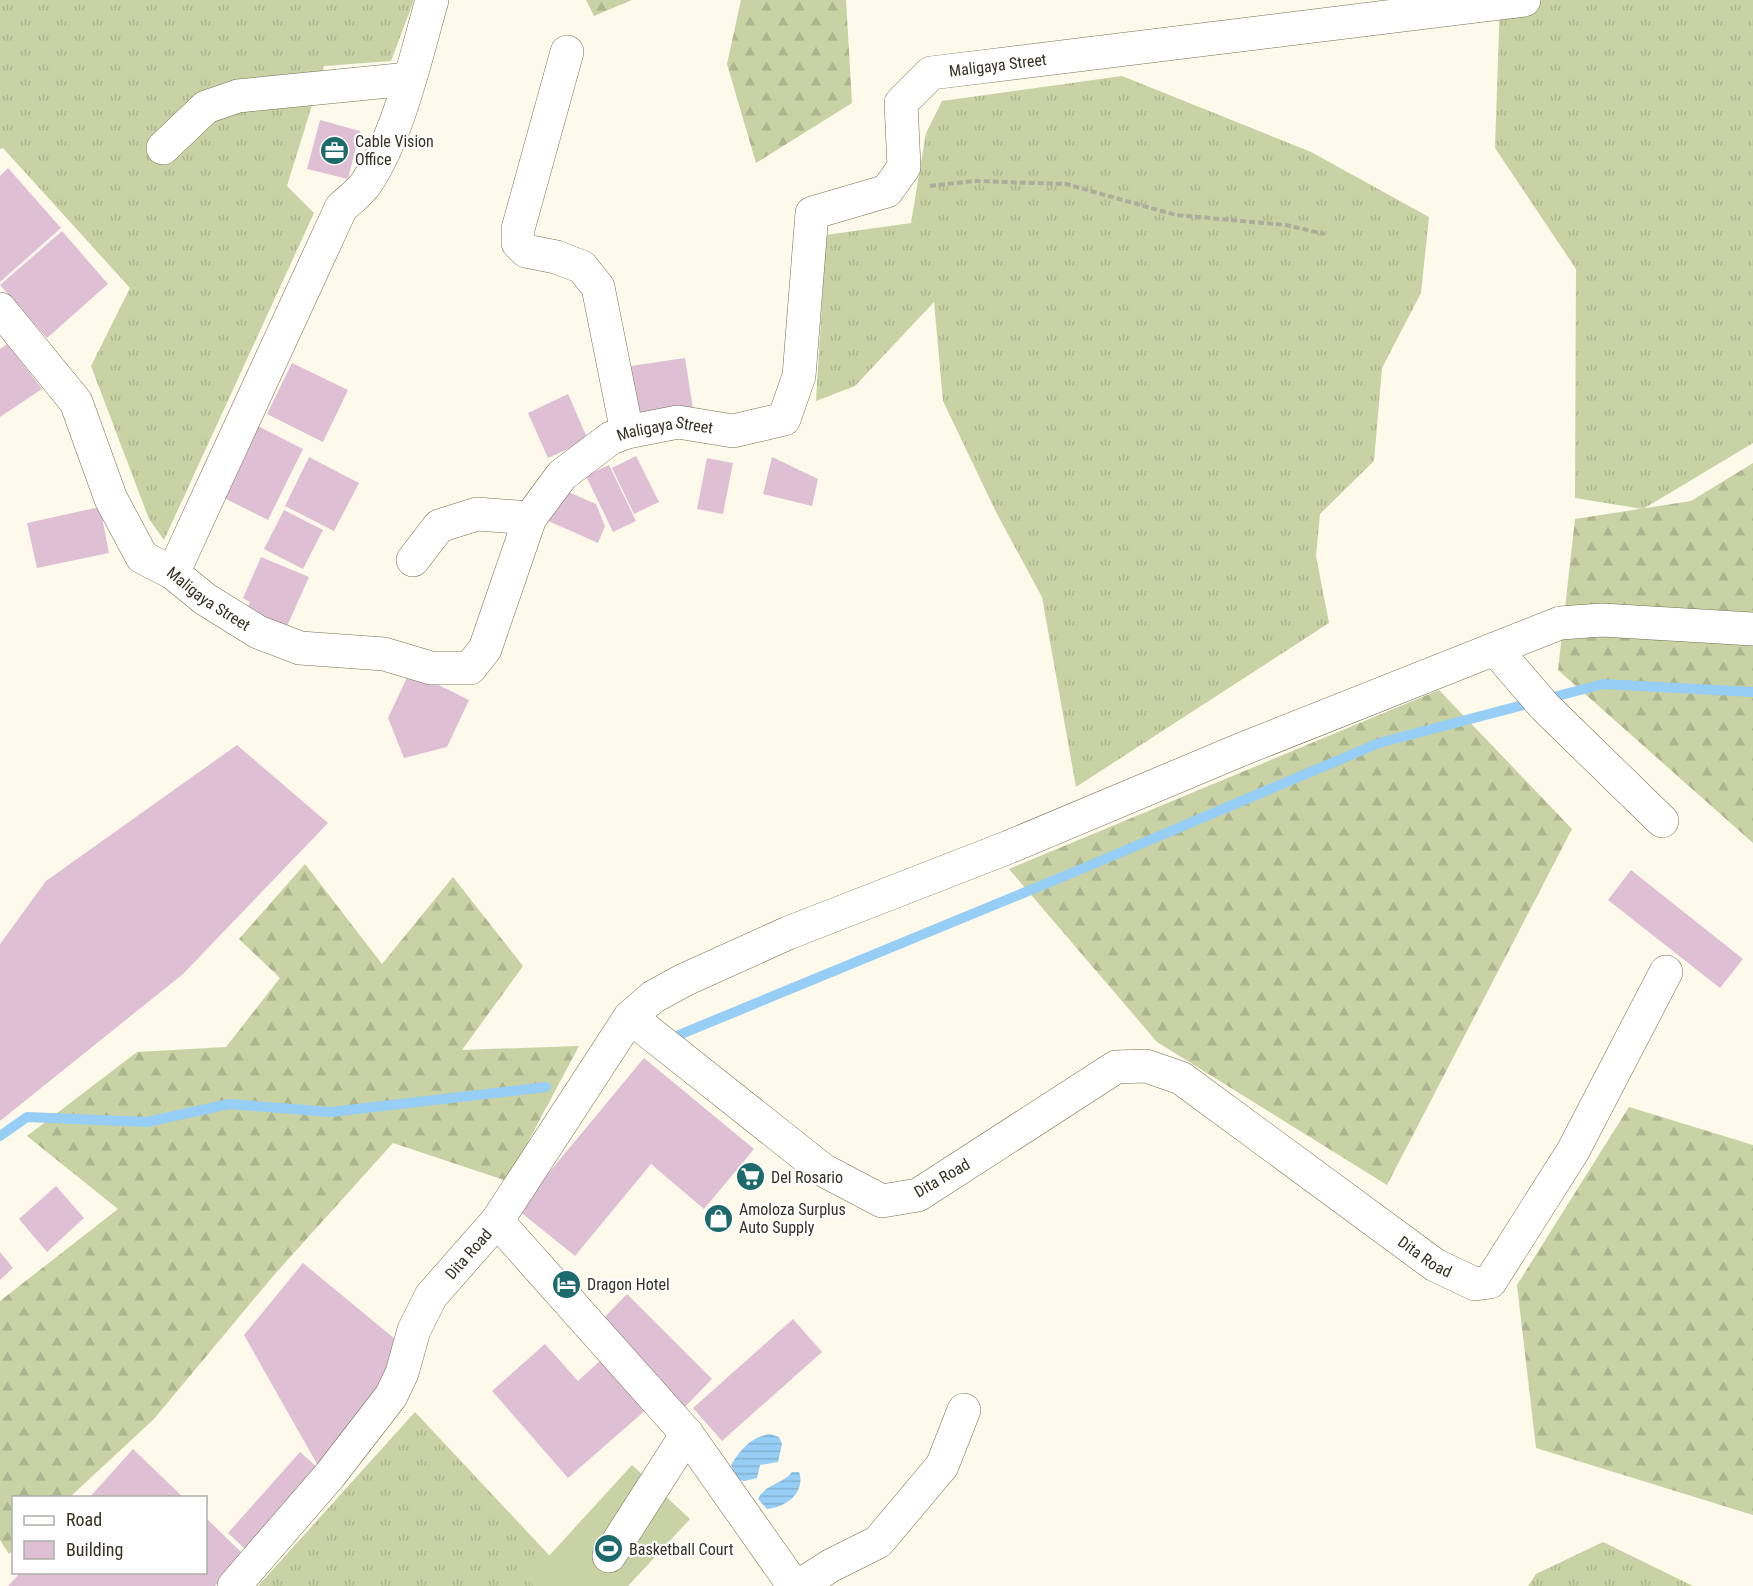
<svg xmlns="http://www.w3.org/2000/svg" width="1753" height="1586" viewBox="0 0 1753 1586" font-family="'Roboto Condensed',sans-serif">
	<style>
		.grass { fill: url(#grass-tufts) }
		.forest { fill: url(#forest-firs) }
		.garden { fill: #c8d2a4 }
		.water { fill: url(#water-rules) }
		.lines { fill: none; stroke-linecap: round; stroke-linejoin: round }
		.stream { stroke: #96cef5; stroke-width: 10 }
		.building { fill: #debfd4 }
		.minor-casing { stroke: #786e50; stroke-width: 34 }
		.path { stroke: #afab9d; stroke-width: 4; stroke-dasharray: 6 3; stroke-linecap: butt }
		.minor { stroke: #fff; stroke-width: 33 }
		.labels { text-anchor: middle; dominant-baseline: central; stroke-width: 4.5; stroke-linejoin: round; paint-order: stroke }
		.street-label { font-size: 16px; fill: #363124; stroke: #fff }
		.poi-label { font-size: 16px; fill: #363124; stroke: #fff; text-anchor: start }
	</style>
	<defs>
		<pattern id="grass-tufts" width="24" height="20" patternUnits="userSpaceOnUse" patternTransform="scale(1.5)"><rect width="24" height="20" fill="#c8d2a4"/><path d="M3 7l-1-3M5 7V3M7 7l1-3M15 17l-1-3M17 17v-4M19 17l1-3" fill="none" stroke="#acb58d"/></pattern>
		<pattern id="forest-firs" width="22" height="20" patternUnits="userSpaceOnUse" patternTransform="scale(1.5)"><rect width="22" height="20" fill="#c8d2a4"/><path d="M5 1l3.5 6h-7zM16 11l3.5 6h-7z" fill="#acb58d"/></pattern>
		<pattern id="water-rules" width="6" height="5" patternUnits="userSpaceOnUse" patternTransform="scale(1.5)"><rect width="6" height="5" fill="#96cef5"/><path d="M0 2.5h6" fill="none" stroke="#82b1d2"/></pattern>
	</defs>
	<rect width="100%" height="100%" fill="#fdf9eb"/>
	<!-- grass -->
	<g class="grass">
		<polygon points="0,0 414,0 391,61 324,66 287,186 314,213 164,540 149,519 91,366 130,288 3,148 0,149"/>
		<polygon points="1500,0 1753,0 1753,443 1643,509 1575,498 1576,269 1495,148"/>
		<polygon points="1122,76 1311,152 1429,217 1421,293 1382,368 1374,461 1320,514 1316,556 1329,623 1076,787 1042,597 996,512 943,401 934,302 855,386 816,401 826,235 911,223 926,133 942,101"/>
		<polygon points="415,1412 578,1586 258,1586"/>
		<polygon points="1603,1542 1693,1586 1528,1586 1536,1574"/>
	</g>
	<!-- forest -->
	<g class="forest">
		<polygon points="586,0 632,0 594,16"/>
		<polygon points="741,0 846,0 852,103 756,163 727,64"/>
		<polygon points="1753,463 1753,843 1558,670 1575,519 1691,501"/>
		<polygon points="1439,690 1572,829 1387,1185 1157,1042 1009,869"/>
		<polygon points="305,864 382,964 453,877 523,966 462,1050 579,1046 507,1181 393,1143 274,1275 154,1419 70,1497 14,1498 13,1550 9,1554 0,1540 0,1301 118,1209 27,1136 137,1052 226,1047 280,978 239,939"/>
		<polygon points="1629,1107 1753,1145 1753,1515 1536,1448 1517,1285"/>
	</g>
	<!-- garden -->
	<polygon class="garden" points="632,1465 690,1519 628,1586 534,1586 527,1580"/>
	<!-- water -->
	<g class="water">
		<path d="M770 1434 779 1437 782 1444 778 1462 760 1465 757 1478 744 1481 737 1479 731 1465C741 1449 751 1437 770 1434Z"/>
		<path d="M792 1472H799C806 1492 786 1508 767 1509L758 1499C765 1484 783 1484 792 1472Z"/>
	</g>
	<g class="lines">
		<!-- stream -->
		<g class="stream">
			<polyline points="674,1037 1079,870 1379,743 1603,684 1753,692"/>
			<polyline points="0,1136 27,1117 147,1122 229,1104 331,1112 546,1087"/>
		</g>
	</g>
	<!-- building -->
	<g class="building">
		<polygon points="320,120 360,131 348,179 307,169"/>
		<polygon points="8,168 61,228 0,282 0,176"/>
		<polygon points="62,231 108,284 47,338 0,285"/>
		<polygon points="7,344 42,389 0,417 0,349"/>
		<polygon points="685,358 694,415 641,423 631,366"/>
		<polygon points="292,363 348,390 323,442 267,414"/>
		<polygon points="568,394 588,440 548,458 528,413"/>
		<polygon points="258,426 303,449 268,520 222,497"/>
		<polygon points="636,456 659,502 634,514 612,468"/>
		<polygon points="309,457 359,483 334,531 285,506"/>
		<polygon points="772,457 818,479 812,506 763,494"/>
		<polygon points="707,458 733,463 723,514 697,509"/>
		<polygon points="609,465 636,521 613,532 586,476"/>
		<polygon points="557,487 596,504 605,526 598,543 544,519"/>
		<polygon points="100,507 109,553 37,568 27,523"/>
		<polygon points="284,510 323,530 303,569 264,549"/>
		<polygon points="261,557 309,577 284,633 244,616 250,602 243,598"/>
		<polygon points="410,671 469,700 447,747 404,758 388,718"/>
		<polygon points="237,745 328,823 183,974 0,1121 0,944 46,881"/>
		<polygon points="1631,870 1743,959 1720,988 1608,900"/>
		<polygon points="644,1058 754,1149 704,1209 651,1164 575,1256 518,1210"/>
		<polygon points="56,1186 84,1218 47,1252 19,1219"/>
		<polygon points="0,1252 13,1268 0,1280"/>
		<polygon points="303,1263 401,1344 366,1411 321,1471 244,1335"/>
		<polygon points="627,1294 712,1379 682,1410 597,1325"/>
		<polygon points="793,1319 822,1352 722,1441 693,1408"/>
		<polygon points="545,1344 578,1381 603,1358 648,1408 568,1478 492,1391"/>
		<polygon points="133,1449 184,1498 89,1498"/>
		<polygon points="300,1452 318,1468 245,1549 228,1533"/>
		<polygon points="206,1518 243,1554 215,1586 8,1586 21,1572 206,1572"/>
	</g>
	<g class="lines">
		<defs>
			<g id="minor">
				<polyline points="567,52 518,229 518,243 526,251 556,257 582,267 598,287 627,432"/>
				<polyline points="163,148 206,107 238,96 409,79"/>
				<path id="s1" d="M0 309 76 402 111 499 142 557 173 573 205 599 258 632 300 648 384 654 431 668H470L485 649 530 518 562 475 611 438 627 432 678 422 733 431 784 419 799 376 812 213 887 191 904 167 901 103 931 73 1524 0"/>
				<polyline points="413,560 439,526 477,514 530,518"/>
				<path d="M173 573 341 208C349 200 361 192 367 182 399 134 416 56 432 0"/>
				<polyline points="1495,649 1545,707 1662,821"/>
				<polyline points="630,1017 653,997 684,980 788,933 1009,847 1240,750 1560,623 1602,620 1753,629"/>
				<polyline points="497,1221 687,1434 794,1586"/>
				<polyline points="609,1556 687,1434"/>
				<path id="s2" d="M234 1586 330 1475 391 1396 402 1373 414 1330 431 1296 497 1221 630 1017 823 1170 882 1201 918 1195 1116 1067 1146 1066 1181 1078 1435 1265 1475 1284 1490 1282 1573 1151 1666 972"/>
				<polyline points="799,1586 830,1566 878,1542 942,1466 964,1410"/>
			</g>
		</defs>
		<!-- minor casing -->
		<use href="#minor" class="minor-casing"/>
		<!-- path -->
		<polyline class="path" points="930,186 974,181 1066,184 1176,215 1286,225 1324,234"/>
		<!-- minor -->
		<use href="#minor" class="minor"/>
	</g>
	<!-- icons -->
	<defs>
		<symbol id="office-disc" viewBox="-11 -11 22 22"><circle r="9.5" fill="#1d6a6d" stroke="#fff"/><path d="M-6-3h4V-5.5h4V-3h4V5H-6ZM-1-4.5V-3h2v-1.5ZM-6 0V1H6V0Z" fill="#fff"/></symbol>
		<symbol id="supermarket-disc" viewBox="-11 -11 22 22"><circle r="9.5" fill="#1d6a6d" stroke="#fff"/><path d="M-6-5.5h2.5l.6 2H6L4.5 2H-2.5L-4.4-4H-6ZM-1.5 3.2a1.3 1.3 0 1 0 .1 0ZM3 3.2a1.3 1.3 0 1 0 .1 0Z" fill="#fff"/></symbol>
		<symbol id="shop-disc" viewBox="-11 -11 22 22"><circle r="9.5" fill="#1d6a6d" stroke="#fff"/><path d="M-5-2.5h2.3a2.7 3.5 0 0 1 5.4 0H5L5.5 6h-11ZM-1.5-2.5h3a1.5 2.3 0 0 0-3 0Z" fill="#fff"/></symbol>
		<symbol id="hotel-disc" viewBox="-11 -11 22 22"><circle r="9.5" fill="#1d6a6d" stroke="#fff"/><path d="M-6-4.5h1.5V1H6V5H4.5V3h-9V5H-6ZM-4 0a1.8 1.8 0 1 1 3.6 0ZM.5 0V-2.5h3Q6-2.5 6 0Z" fill="#fff"/></symbol>
		<symbol id="stadium-disc" viewBox="-11 -11 22 22"><circle r="9.5" fill="#1d6a6d" stroke="#fff"/><path d="M0-5a6.5 5 0 1 0 0 10a6.5 5 0 1 0 0-10ZM-3.5-1.8h7v3.6h-7Z" fill="#fff"/></symbol>
	</defs>
	<g fill-rule="evenodd">
		<use href="#office-disc" x="318" y="134" width="33" height="33"/>
		<use href="#supermarket-disc" x="734" y="1160" width="33" height="33"/>
		<use href="#shop-disc" x="702" y="1202" width="33" height="33"/>
		<use href="#hotel-disc" x="550" y="1268" width="33" height="33"/>
		<use href="#stadium-disc" x="592" y="1532" width="33" height="33"/>
	</g>
	<g class="labels">
		<!-- street labels -->
		<g class="street-label">
			<text stroke="none"><textPath href="#s1" startOffset="1590">Maligaya Street</textPath></text>
			<text stroke="none"><textPath href="#s1" startOffset="978">Maligaya Street</textPath></text>
			<text stroke="none"><textPath href="#s1" startOffset="368">Maligaya Street</textPath></text>
			<text transform="translate(942 1178) rotate(-30)">Dita Road</text>
			<text stroke="none"><textPath href="#s2" startOffset="411">Dita Road</textPath></text>
			<text stroke="none"><textPath href="#s2" startOffset="1653">Dita Road</textPath></text>
		</g>
		<!-- poi labels -->
		<g class="poi-label">
			<text x="355" y="141">Cable Vision<tspan x="355" dy="18">Office</tspan></text>
			<text x="771" y="1177">Del Rosario</text>
			<text x="739" y="1209">Amoloza Surplus<tspan x="739" dy="18">Auto Supply</tspan></text>
			<text x="587" y="1284">Dragon Hotel</text>
			<text x="629" y="1549">Basketball Court</text>
		</g>
	</g>
	<!-- legend -->
	<rect x="12" y="1496" width="195" height="78" fill="#ffffff" stroke="#afada7" stroke-width="1.5"/>
	<rect x="24" y="1516" width="30" height="9" fill="#ffffff" stroke="#afada7" stroke-width="1.5"/>
	<text x="66" y="1526" font-size="18" fill="#363124">Road</text>
	<rect x="24" y="1541" width="30" height="18" fill="#debfd4" stroke="#afada7" stroke-width="1.5"/>
	<text x="66" y="1556" font-size="18" fill="#363124">Building</text>
</svg>
